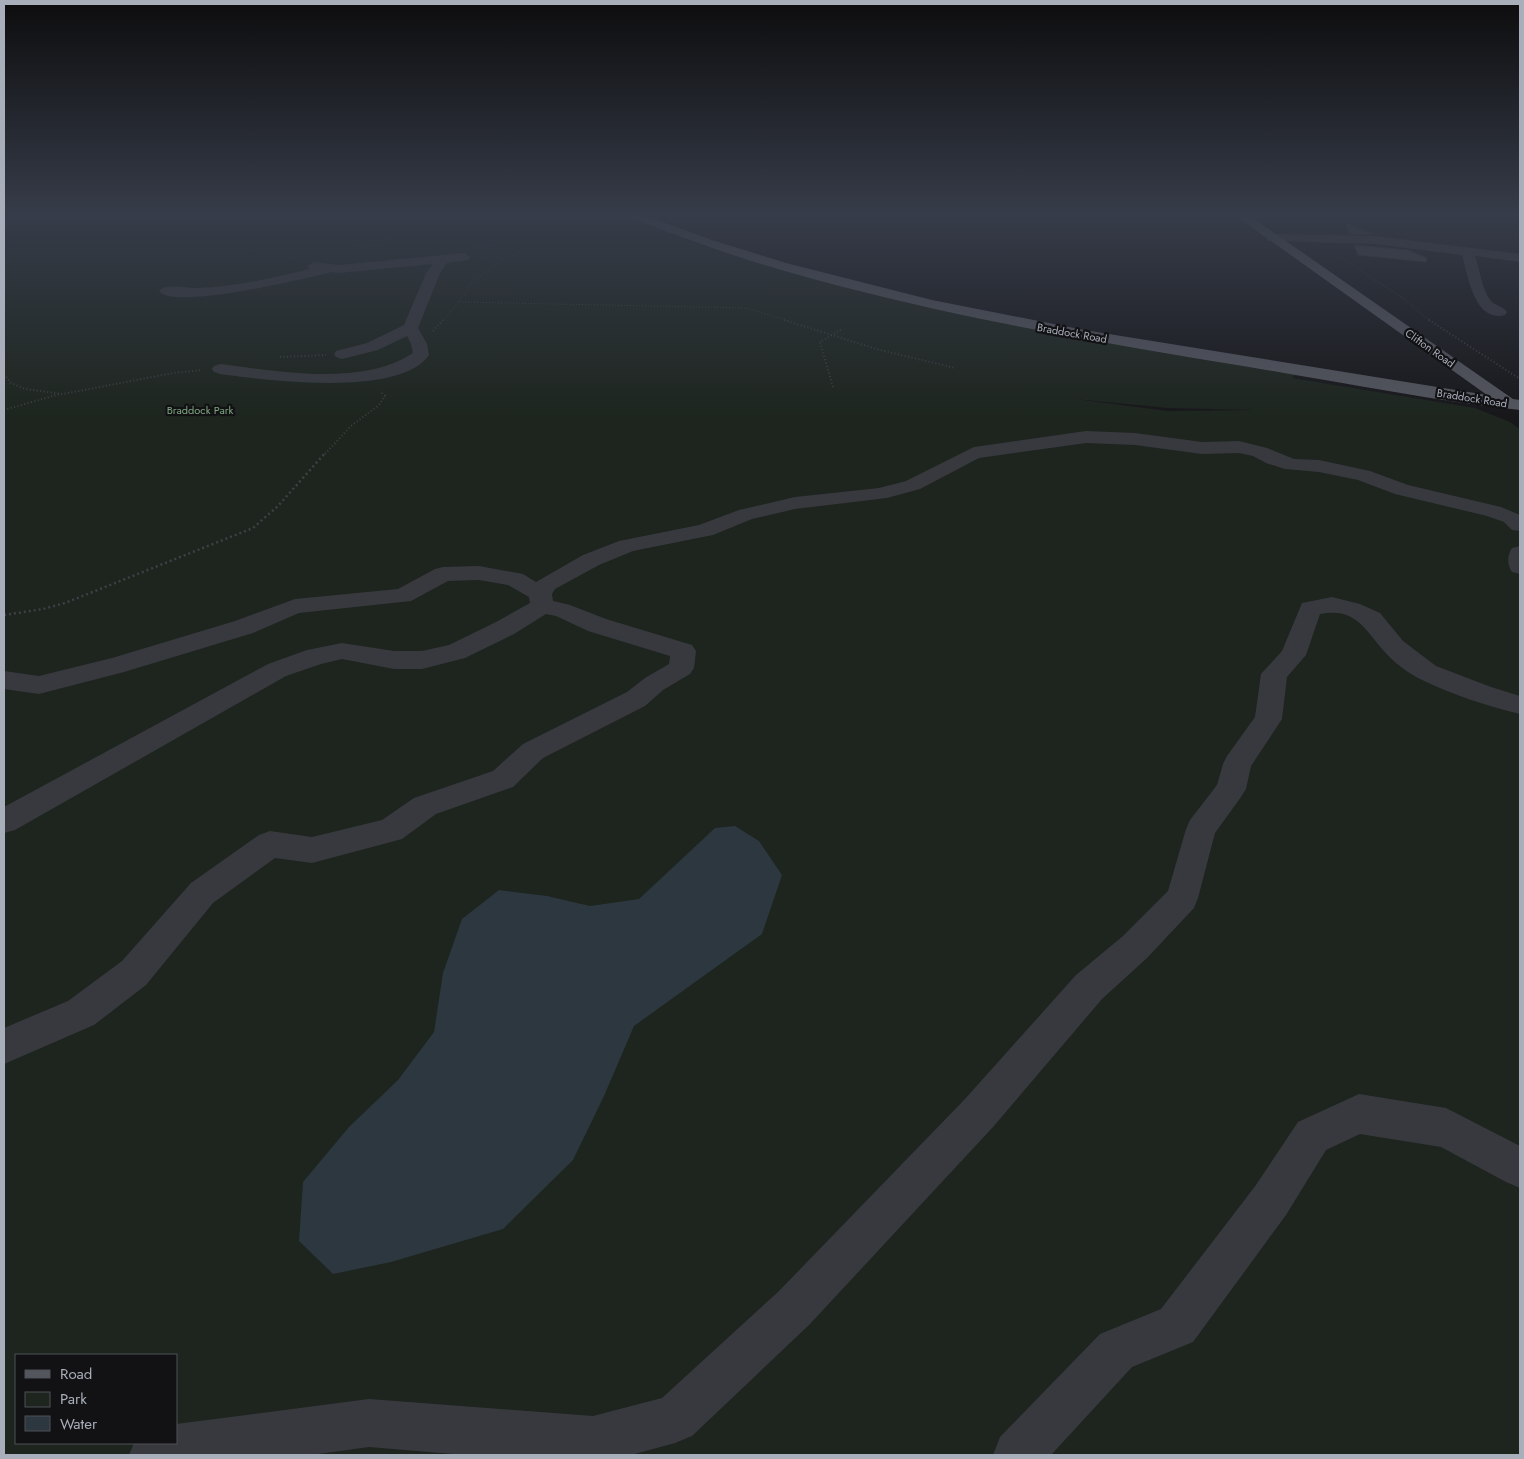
<svg xmlns="http://www.w3.org/2000/svg" width="1524" height="1459" viewBox="0 0 1524 1459" font-family="Jost,sans-serif">
	<style>
		.green { fill: #1d251e; fill-rule: evenodd }
		.water { fill: #2c373f }
		.building { fill: #414247; stroke: #313136 }
		.lines { fill: none; stroke-linecap: round; stroke-linejoin: round }
		.path-far2 { stroke: #3e4046; stroke-width: 1; stroke-dasharray: 1 2; stroke-linecap: butt }
		.path-far1 { stroke: #3e4046; stroke-width: 2; stroke-dasharray: 1 2.5; stroke-linecap: butt }
		.path { stroke: #3e4046; stroke-width: 2.5; stroke-dasharray: 2 3; stroke-linecap: butt }
		.minor { fill: #38393f; fill-rule: evenodd }
		.major { fill: #54565e; fill-rule: evenodd }
		.labels { text-anchor: middle; dominant-baseline: central; stroke-width: 4.5; stroke-linejoin: round; paint-order: stroke }
		.far-street-label { font-size: 11px; fill: #a8aeba; stroke: #121215 }
		.far-park-label { font-size: 11px; fill: #7ea77f; stroke: #121215 }
	</style>
	<rect width="100%" height="100%" fill="#17171a"/>
	<!-- green -->
	<path class="green" d="M8 216H639L715 246 861 288 1299 370 1292 378 1475 408 1510 422 1520 429V1455H4V217ZM1075 399 1168 408 1252 410 1168 411ZM16 1355H176V1443H16Z"/>
	<!-- water -->
	<polygon class="water" points="735,826 759,841 782,875 762,934 634,1026 604,1096 573,1160 503,1229 391,1262 333,1274 299,1241 303,1182 349,1127 398,1080 434,1032 443,973 462,919 499,890 547,896 590,906 639,899 715,828"/>
	<!-- building -->
	<g class="building">
		<polygon points="1345,222 1372,234 1350,234"/>
		<polygon points="1354,245 1408,250 1427,258 1426,262 1358,255"/>
	</g>
	<g class="lines">
		<!-- path-far2 -->
		<g class="path-far2">
			<polyline points="487,247 513,253"/>
			<polyline points="476,248 488,245 520,228"/>
			<polyline points="350,250 393,238 395,236 393,234"/>
			<polyline points="481,257 502,258"/>
			<polyline points="1340,257 1404,299 1430,321"/>
			<polyline points="283,260 301,256"/>
			<polyline points="459,302 747,308 788,321"/>
			<polyline points="442,321 467,292 469,285 503,259 522,251"/>
		</g>
		<!-- path-far1 -->
		<g class="path-far1">
			<polyline points="784,320 880,350 955,368"/>
			<polyline points="1429,320 1520,379"/>
			<polyline points="433,331 443,320"/>
			<polyline points="280,357 326,355"/>
			<polyline points="4,374 11,383 25,389 63,394 173,373 202,370"/>
			<polyline points="833,387 820,342 842,329"/>
			<polyline points="4,410 60,394"/>
			<polyline points="325,454 351,426 379,405 385,396 380,391"/>
		</g>
		<!-- path -->
		<polyline class="path" points="4,615 43,609 65,603 253,528 278,506 326,452"/>
		<!-- minor -->
		<g class="minor">
			<path d="M1272 234 1375 236 1520 254V262L1475 256C1480 270 1482 290 1491 301 1496 306 1503 306 1507 312L1505 315C1474 323 1468 275 1462 255L1375 244 1268 241 1266 238 1268 235Z"/>
			<path d="M464 253 470 257 469 260 447 263 440 273 418 328 427 344 429 355C400 398 265 380 220 374L214 372 212 369 214 366 220 364C277 371 362 387 413 353L411 344 407 336 378 350 342 359 336 357 334 354 336 351 367 343 404 325 426 273 433 264 339 273 332 272C306 278 174 311 159 291 165 283 186 288 196 288 235 287 272 278 310 269L307 266 314 262 339 265Z"/>
			<polygon points="1086,431 1135,433 1202,442 1239,441 1267,448 1294,459 1319,460 1370,471 1408,485 1501,507 1520,515 1520,531 1512,530 1504,522 1487,516 1395,494 1358,480 1319,472 1285,469 1266,463 1253,456 1239,453 1202,454 1135,445 1086,443 979,458 920,489 887,498 795,509 752,519 713,535 633,551 599,565 555,589 552,594 553,601 570,605 606,619 692,645 696,651 694,668 690,674 663,690 645,706 543,758 513,787 436,814 402,839 391,842 312,863 275,858 213,903 146,985 94,1025 4,1064 4,1028 68,1001 122,961 191,883 259,835 270,831 312,837 382,820 414,798 493,771 523,744 627,692 645,678 669,664 670,656 588,631 556,616 546,614 514,634 465,658 422,669 394,669 342,659 321,664 286,676 15,830 4,833 4,807 268,664 307,650 342,643 394,651 422,651 449,645 496,622 530,603 529,597 508,585 479,580 448,581 411,601 299,613 253,633 124,672 39,694 4,689 4,671 39,676 112,658 235,621 295,599 398,589 435,569 443,567 479,566 523,574 536,582 583,555 619,541 699,525 739,510 795,497 879,488 906,481 974,447"/>
			<path d="M1520 546V574L1512 572C1507 565 1507 555 1512 548Z"/>
			<path d="M1332 597 1360 604 1380 613 1403 641 1436 666 1491 687 1520 696V714C1486 706 1451 694 1420 679 1408 673 1392 661 1384 651 1364 628 1355 607 1320 614L1306 655 1287 677 1282 719 1251 766 1246 789 1241 797 1215 833 1198 898 1194 908 1147 958 1102 999 993 1127 810 1324 692 1436 675 1443 631 1455H465L369 1447 311 1455H129L134 1443H176V1424L369 1399 593 1416 662 1398 778 1292 965 1099 1076 975 1123 936 1168 891 1186 829 1190 820 1217 785 1223 764 1227 756 1255 717 1261 674 1282 651 1302 603Z"/>
			<polygon points="1359,1094 1446,1108 1520,1146 1520,1188 1506,1182 1441,1147 1360,1134 1326,1150 1286,1215 1193,1342 1132,1367 1051,1455 993,1455 1000,1437 1100,1334 1161,1309 1256,1185 1298,1122"/>
		</g>
		<!-- major -->
		<path class="major" d="M629 216H646L712 240 786 263 932 300 1084 330 1487 395 1236 216H1250L1513 399 1520 400V410C1429 400 1339 382 1249 367 1091 341 932 314 778 269 728 255 680 236 631 218Z"/>
	</g>
	<!-- sky -->
	<linearGradient id="sky" x2="0" y2="1"><stop stop-color="#0d0d0e"/><stop offset="0.51" stop-color="#363c49"/><stop offset="1" stop-color="#363c49" stop-opacity="0"/></linearGradient>
	<rect width="1524" height="420" fill="url(#sky)"/>
	<g class="labels">
		<!-- far-street labels -->
		<g class="far-street-label">
			<text transform="translate(1072 333) rotate(10)">Braddock Road</text>
			<text transform="translate(1430 348) rotate(35)">Clifton Road</text>
			<text transform="translate(1472 398) rotate(9)">Braddock Road</text>
		</g>
		<!-- far-park labels -->
		<g class="far-park-label">
			<text x="200" y="410">Braddock Park</text>
		</g>
	</g>
	<!-- border -->
	<rect width="1524" height="1459" fill="none" stroke="#a8aeba" stroke-width="10"/>
	<!-- legend -->
	<rect x="15" y="1354" width="162" height="90" fill="#121215" stroke="#4e5057"/>
	<rect x="25" y="1370" width="25" height="8" fill="#54565e" stroke="#4e5057"/>
	<text x="60" y="1379" font-size="15" fill="#a8aeba">Road</text>
	<rect x="25" y="1392" width="25" height="15" fill="#1d251e" stroke="#4e5057"/>
	<text x="60" y="1404" font-size="15" fill="#a8aeba">Park</text>
	<rect x="25" y="1416" width="25" height="15" fill="#2c373f" stroke="#4e5057"/>
	<text x="60" y="1429" font-size="15" fill="#a8aeba">Water</text>
</svg>
